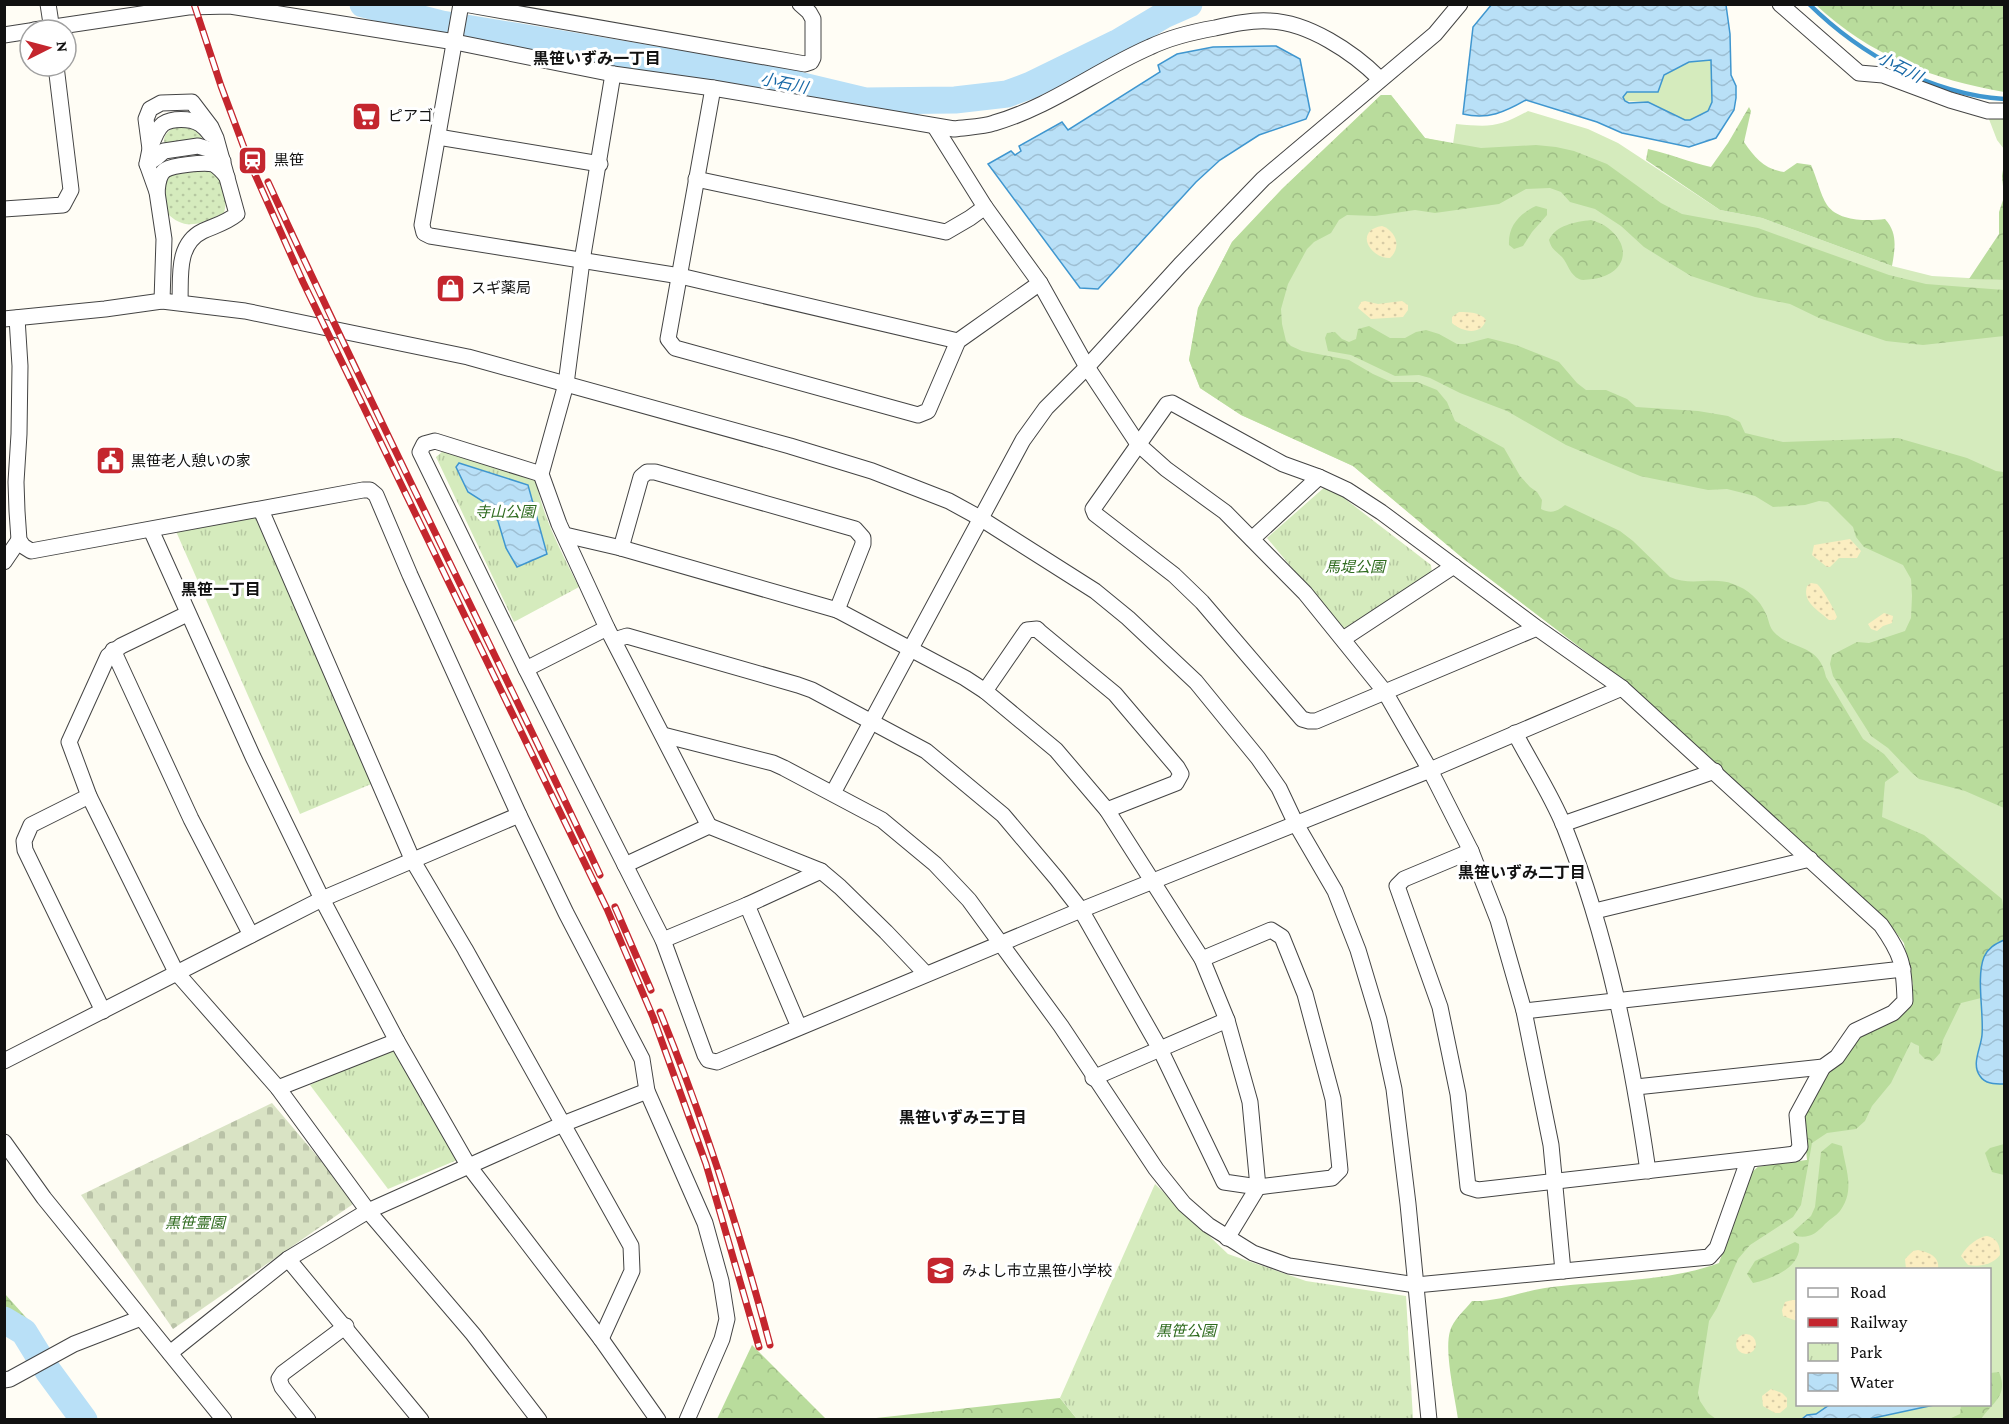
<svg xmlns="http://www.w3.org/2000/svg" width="2009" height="1424" viewBox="0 0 2009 1424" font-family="'Crimson Pro','Noto Sans JP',serif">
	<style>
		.grass { fill: #d5ebbd; fill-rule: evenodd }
		.forest { fill: url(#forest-crowns) }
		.sand { fill: url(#sand-dots) }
		.cemetery { fill: url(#cemetery-stones) }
		.park { fill: url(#park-tufts) }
		.garden { fill: url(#garden-dots) }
		.water { fill: url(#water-waves); stroke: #3f96cf; stroke-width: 1.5; fill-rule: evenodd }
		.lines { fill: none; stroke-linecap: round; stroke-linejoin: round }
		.stream { stroke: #3f96cf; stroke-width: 4.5 }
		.river { stroke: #b9e0f7; stroke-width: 27 }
		.minor-casing { stroke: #444; stroke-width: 17 }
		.minor { stroke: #fff; stroke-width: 15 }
		.rail-casing { stroke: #c4262e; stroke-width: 7 }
		.rail { stroke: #fff; stroke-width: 4.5; stroke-dasharray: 14; stroke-linecap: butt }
		.labels { text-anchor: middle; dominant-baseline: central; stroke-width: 6; stroke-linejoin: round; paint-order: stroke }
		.poi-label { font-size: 15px; fill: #111; stroke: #fff; text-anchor: start }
		.park-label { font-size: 15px; font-style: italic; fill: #2f6b1f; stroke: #fff }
		.neighbourhood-label { font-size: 16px; font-weight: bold; fill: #111; stroke: #fff }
		.water-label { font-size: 16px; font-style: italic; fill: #1768a6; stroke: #fff }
	</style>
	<defs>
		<pattern id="forest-crowns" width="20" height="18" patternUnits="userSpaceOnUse" patternTransform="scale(1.5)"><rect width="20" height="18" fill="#b9dc9c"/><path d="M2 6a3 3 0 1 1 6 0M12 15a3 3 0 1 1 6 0" fill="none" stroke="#9ebc85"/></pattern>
		<pattern id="sand-dots" width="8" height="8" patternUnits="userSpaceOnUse" patternTransform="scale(1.5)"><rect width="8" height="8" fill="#fbeec1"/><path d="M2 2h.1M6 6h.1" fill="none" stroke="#d6cba5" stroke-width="1.8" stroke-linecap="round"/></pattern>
		<pattern id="cemetery-stones" width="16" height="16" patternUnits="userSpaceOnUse" patternTransform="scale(1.5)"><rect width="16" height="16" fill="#d9e3c4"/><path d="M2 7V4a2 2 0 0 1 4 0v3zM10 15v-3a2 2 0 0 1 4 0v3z" fill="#b9c2a7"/></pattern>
		<pattern id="park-tufts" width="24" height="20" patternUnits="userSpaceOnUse" patternTransform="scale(1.5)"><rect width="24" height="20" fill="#d5ebbd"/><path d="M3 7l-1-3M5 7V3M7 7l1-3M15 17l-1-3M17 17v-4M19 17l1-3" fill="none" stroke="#b6c8a1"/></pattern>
		<pattern id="garden-dots" width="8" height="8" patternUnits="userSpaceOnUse" patternTransform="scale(1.5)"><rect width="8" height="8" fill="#d5ebbd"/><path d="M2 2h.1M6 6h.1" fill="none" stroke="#b6c8a1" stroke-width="1.8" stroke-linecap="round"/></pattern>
		<pattern id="water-waves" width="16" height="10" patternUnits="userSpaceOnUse" patternTransform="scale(1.5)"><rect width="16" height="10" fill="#b9e0f7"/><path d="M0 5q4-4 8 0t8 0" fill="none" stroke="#9ebfd3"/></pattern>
	</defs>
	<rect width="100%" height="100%" fill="#fffdf5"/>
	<!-- grass -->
	<g class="grass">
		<polygon points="1711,60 1712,102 1708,111 1690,120 1685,120 1648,102 1625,101 1623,97 1627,92 1658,92 1664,75 1689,62"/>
		<path d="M1381 95H1391L1425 138 1453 144 1456 124C1489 127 1498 128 1528 111L1588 129 1618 143 1720 210 1762 218 1892 266 1932 276 2004 280V1419H1685L1719 1263 1752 1172 1758 1167 1807 1160 1804 1115 1823 1079 1842 1061 1857 1036 1908 1010 1913 984 1904 943 1885 918 1623 680 1465 560 1353 466 1241 415 1200 388 1189 360 1198 308 1232 242 1282 189ZM1798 1270H1990V1404H1798Z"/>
		<polygon points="1987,114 2004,115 2004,149 1997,140"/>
	</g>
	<!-- forest -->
	<g class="forest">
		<path d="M1816 5H2004V92C1934 80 1869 55 1816 5Z"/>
		<path d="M1381 95H1391L1425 138 1481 148 1536 145 1556 147 1574 151 1607 164 1661 203 1682 214 1758 228 1889 275 1926 284 2004 290V336L1923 345 1886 341 1819 318 1790 304 1755 297 1691 276 1644 247 1621 226 1595 209 1570 202 1561 192 1550 188 1526 189 1499 204 1435 213 1415 210 1375 216 1347 215 1339 220 1331 233 1314 242 1307 249 1288 284 1281 309 1282 324 1286 341 1291 346 1302 351 1349 360 1373 374 1391 382H1417L1437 390 1447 402 1455 421 1504 448 1520 476 1530 487 1537 492 1542 500 1541 509C1551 514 1556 512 1565 505L1620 531 1633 541 1670 577C1691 587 1713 576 1733 584 1748 589 1760 600 1766 614 1769 620 1769 626 1773 631 1790 651 1819 642 1826 677L1863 739 1884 754 1899 772 1885 782 1882 817 1924 835 2002 899 2004 911V940C1978 950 1982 974 1981 998L1961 1003 1943 1040 1940 1053 1933 1061 1925 1059 1919 1053V1046L1911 1042 1891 1083 1872 1106 1865 1121 1856 1129 1827 1133 1812 1143 1801 1205 1793 1217 1750 1245 1738 1259 1717 1308 1709 1321 1698 1393 1700 1401 1708 1413 1716 1419H1458C1455 1397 1444 1352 1450 1331 1453 1320 1465 1310 1472 1301 1497 1302 1519 1292 1545 1288 1602 1280 1664 1283 1719 1263L1752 1172 1758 1167 1807 1160 1804 1115 1823 1079 1842 1061 1857 1036 1908 1010 1913 984 1904 943 1885 918 1623 680 1465 560 1353 466 1241 415 1200 388 1189 360 1198 308 1232 242 1282 189Z"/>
		<path d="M1749 107 1751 111 1744 142C1755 158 1764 169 1784 172L1797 163 1811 165C1817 178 1820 194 1827 205 1839 222 1868 221 1885 219 1898 233 1895 249 1892 266L1762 218 1720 210 1646 160 1648 149C1670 154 1689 162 1711 167L1728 143Z"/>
		<polygon points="2004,163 2004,280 1969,279 1999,234 1999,212 2004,197 2002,176"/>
		<path d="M1536 206 1547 209V215L1532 232 1523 246 1514 249 1509 245C1508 226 1519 214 1536 206Z"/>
		<path d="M1591 220C1597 222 1603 224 1608 228 1634 248 1624 275 1593 279 1588 279 1583 281 1579 279 1570 275 1568 264 1562 257 1555 250 1552 250 1549 240 1556 225 1575 222 1591 220Z"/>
		<polygon points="1369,326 1390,338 1405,338 1416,332 1426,330 1439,334 1457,344 1465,344 1488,338 1516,345 1559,362 1577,383 1586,390 1606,390 1627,399 1636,407 1698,411 1728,416 1740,422 1745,433 1783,442 1898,438 1967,458 1996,471 2004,472 2004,808 1965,791 1919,779 1911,772 1888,748 1871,736 1833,676 1830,664 1832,655 1857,642 1869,643 1905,631 1911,618 1912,596 1911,579 1903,565 1864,547 1856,537 1853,527 1828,502 1819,501 1805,505 1773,507 1755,496 1727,489 1708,490 1640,476 1566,445 1507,411 1460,393 1430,378 1419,375 1395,376 1351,355 1328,351 1325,338 1327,333 1335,332 1342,339 1349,342 1356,339 1358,329"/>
		<path d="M1832 1143 1842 1146C1845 1168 1856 1190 1840 1211 1836 1216 1830 1219 1825 1224 1817 1233 1809 1239 1796 1236L1793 1232 1811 1216 1815 1207 1821 1152Z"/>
		<polygon points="2004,1144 2004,1175 1992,1172 1985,1153 1990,1148"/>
		<path d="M1795 1242 1799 1244C1802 1267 1772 1279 1753 1283L1747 1274 1755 1261Z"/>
		<polygon points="4,1294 5,1294 31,1323 5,1322"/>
		<polygon points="752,1345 826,1419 717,1419"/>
		<path d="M1999 1372C2009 1395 1993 1402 1981 1419H1949L1960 1414 1961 1405 1990 1404V1373Z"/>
		<polygon points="1060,1398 1077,1419 867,1419"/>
	</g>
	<!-- sand -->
	<g class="sand">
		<path d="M1382 226C1396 231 1402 247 1390 258 1371 259 1353 231 1382 226Z"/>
		<polygon points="1365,301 1378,304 1402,301 1408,305 1408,310 1403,317 1371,319 1358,308 1361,302"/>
		<path d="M1459 312C1469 312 1480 312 1486 320 1481 336 1462 332 1452 323V317Z"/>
		<polygon points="1850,539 1861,551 1857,558 1839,558 1830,567 1827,567 1812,555 1814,545"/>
		<path d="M1811 583 1817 584C1822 588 1835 610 1837 617L1835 620H1829C1818 610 1802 602 1807 586Z"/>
		<polygon points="1884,613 1893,616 1892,623 1883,626 1877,631 1871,629 1868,624"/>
		<path d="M1987 1236C1997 1238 2000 1245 2000 1255 1992 1265 1980 1267 1968 1265L1961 1256C1965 1248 1977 1237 1987 1236Z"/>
		<path d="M1918 1250C1929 1252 1940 1257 1938 1269H1906L1905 1259 1913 1251Z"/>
		<polygon points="1792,1300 1797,1300 1797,1321 1783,1316 1782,1310 1785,1302"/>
		<circle cx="1746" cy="1344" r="10"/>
		<polygon points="1771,1389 1782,1393 1787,1398 1787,1407 1780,1413 1775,1413 1763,1406 1762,1396"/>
	</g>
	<!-- cemetery -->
	<polygon class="cemetery" points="272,1103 356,1202 173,1329 81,1195"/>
	<!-- park -->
	<g class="park">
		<path d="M443 451 536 478C540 512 563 556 579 587L514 622 436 457Z"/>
		<polygon points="1327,485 1431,565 1432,574 1346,633 1267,538"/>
		<polygon points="262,515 376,782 300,814 175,529"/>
		<polygon points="397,1041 469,1155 388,1189 310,1085"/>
		<polygon points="1155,1184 1228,1254 1306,1281 1406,1296 1413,1419 1077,1419 1060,1398"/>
	</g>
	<!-- garden -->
	<g class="garden">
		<path d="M177 126 196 130 202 138 199 140 165 144C161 136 170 129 177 126Z"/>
		<path d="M206 169C224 175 229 196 224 213 201 223 186 233 166 212L165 185 170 175Z"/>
	</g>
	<!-- water -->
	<g class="water">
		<path d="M1492 4 1726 5 1730 34 1731 75 1736 86V98L1734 110 1716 138 1689 147 1622 133 1597 122 1526 100C1505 112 1488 120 1463 114L1473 27ZM1711 60 1712 102 1708 111 1690 120H1685L1648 102 1629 103 1625 101 1623 97 1627 92H1658L1664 75 1689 62Z"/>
		<polygon points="1276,46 1300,59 1310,110 1306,119 1259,135 1220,160 1196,182 1098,289 1080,288 988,164 1011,151 1015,155 1021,151 1019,146 1062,122 1068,130 1160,72 1158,65 1177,54 1213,47"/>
		<polygon points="459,463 528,485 547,554 517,567 506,548 498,521 484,502 468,492 456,467"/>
		<path d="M2004 940V1084C1995 1084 1985 1084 1980 1076 1971 1064 1981 1048 1982 1035 1984 1014 1976 977 1984 957 1988 948 1995 944 2004 940Z"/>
		<polygon points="1829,1405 1829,1404 1934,1405 1869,1419 1802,1419 1807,1415 1816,1414"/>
	</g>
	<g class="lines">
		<!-- stream -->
		<path class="stream" d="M1809 4C1861 55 1931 94 2004 99"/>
		<!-- river -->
		<g class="river">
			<polyline points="363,4 442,24 777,80 865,101 955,100 1007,94 1031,85 1117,43 1164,15 1189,4"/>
			<polyline points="4,1320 24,1332 48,1371 84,1420"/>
		</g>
		<defs>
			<g id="minor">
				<polyline points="48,4 52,30"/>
				<polyline points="461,4 422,225 424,233 430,236 680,276 958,341"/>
				<polyline points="464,4 805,64 811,62 813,58 813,19 809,12 800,4"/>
				<polyline points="1780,4 1859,73 1883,75 1950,100 1988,111 2004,111"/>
				<path d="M34 30 188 7 230 6 455 42 613 74 713 88 954 129C967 127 982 127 994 123 1050 107 1097 70 1150 47 1171 37 1192 32 1215 28 1233 24 1251 20 1269 21 1308 22 1353 52 1380 79"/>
				<polyline points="4,35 30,31"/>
				<polyline points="613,74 582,261 566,384 541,474 559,524 607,628 709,826"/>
				<polyline points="713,88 668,339 675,348 918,415 928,411 958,341 1040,283"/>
				<polyline points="935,127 985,207 1040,283 1087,367 1138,444 1166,469 1225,512 1305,593 1385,692 1430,770 1471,851 1498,920 1524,1011 1551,1145 1563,1271"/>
				<polyline points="438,137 600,164"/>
				<path d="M150 149C153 141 156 130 163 124 172 118 190 118 200 124 203 126 207 130 210 134"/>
				<polyline points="147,164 156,158 164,151 198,146 215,151 223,161"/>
				<polyline points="696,179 946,232 970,218 985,207"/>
				<path d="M157 192C158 184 158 175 165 170 173 165 204 162 213 164 219 167 223 172 227 177"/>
				<polyline points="4,209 63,205 71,190 56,66"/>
				<path d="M162 301 164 239 157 192 147 164 150 149 146 119 150 109 161 103 192 102 211 127 216 138 237 214C226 223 216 225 203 231 176 244 181 277 180 302"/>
				<polyline points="17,318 20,366 19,434 16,482 17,511 19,540 23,546 31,551 363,490 370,490 376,495 410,575 519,815 566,913 642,1059 647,1091 705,1223 721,1281 727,1319 722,1339 687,1420"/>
				<polyline points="4,319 105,309 162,301 245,311 468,357 790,446 872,471 949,501 980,518 1095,591 1128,618 1196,682 1258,758 1279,788 1296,824 1335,891 1358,950 1379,1020 1394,1089 1408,1204 1429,1420"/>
				<polyline points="541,474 435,441 424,444 420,452 526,669 663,940 705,1055 708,1060 717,1062 1081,910 1430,770 1622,688"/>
				<polyline points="261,510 413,861 465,949 631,1246 632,1271 601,1339"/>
				<polyline points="151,530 253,757 322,899 397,1041 468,1165 601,1339 658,1420"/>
				<polyline points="565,535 621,548 837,610 965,678 985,691 1056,750 1107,810 1202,959 1227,1020 1250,1102 1258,1187 1227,1238"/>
				<polyline points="1252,539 1319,477"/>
				<polyline points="621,548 641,477 647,472 655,472 855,529 863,538 863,544 837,610"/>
				<polyline points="4,562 19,540"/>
				<polyline points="187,614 121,646 108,656 69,742 89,796 176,972 278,1088 368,1211 473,1334 539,1420"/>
				<path d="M1537 628 1316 721H1309L1302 719 1202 602 1174 575 1095 514 1093 509 1167 404 1172 403 1283 464 1319 477 1347 490 1381 512 1537 628 1622 688 1881 925C1902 955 1904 964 1905 1001L1893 1013 1855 1031 1837 1057 1823 1067 1636 1087"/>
				<polyline points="1343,639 1454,566"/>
				<polyline points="614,640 627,636 798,685 812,690 926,751 1003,815 1057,879 1081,910 1160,1049 1224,1182 1258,1187 1332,1178 1340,1170 1333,1099 1305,994 1282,937 1271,930 1202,959"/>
				<polyline points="113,650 191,819 251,935"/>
				<polyline points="526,669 607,628"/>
				<polyline points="985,691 1027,630 1037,629 1040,632 1115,694 1177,767 1181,774 1176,783 1107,810"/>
				<path d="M1515 733C1531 764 1551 794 1564 826 1608 937 1631 1054 1648 1171"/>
				<polyline points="663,735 773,763 784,768 882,820 935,864 969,900 1061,1026 1156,1169 1184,1204 1208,1225 1253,1253 1289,1266 1416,1285 1709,1257 1717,1248 1748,1161"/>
				<polyline points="833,793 1023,440 1046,408 1087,367 1180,265 1263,179 1435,34 1460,4"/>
				<polyline points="89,796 31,825 24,841 25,850 103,1011"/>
				<polyline points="1563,824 1715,771"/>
				<polyline points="1471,851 1404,879 1397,886 1440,1007 1458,1094 1468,1187 1478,1190 1795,1154 1800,1147 1797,1115 1823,1067"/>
				<polyline points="625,865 709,826 821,871 840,887 886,932 926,974"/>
				<polyline points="747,905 799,1027"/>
				<polyline points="1595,911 1810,859"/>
				<polyline points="663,940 747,905 821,871"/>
				<polyline points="1524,1011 1903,969"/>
				<polyline points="4,1061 322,899 519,815"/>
				<polyline points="1093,1078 1227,1020"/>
				<polyline points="278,1088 397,1041"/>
				<polyline points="4,1142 44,1198 224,1420"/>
				<polyline points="288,1259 421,1420"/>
				<polyline points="170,1353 288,1259 368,1211 563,1124 647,1091"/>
				<polyline points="4,1380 10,1379 74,1344 141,1318"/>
				<polyline points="308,1420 282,1387 279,1379 283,1373 346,1326"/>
			</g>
		</defs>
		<!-- minor casing -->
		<use href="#minor" class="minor-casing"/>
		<!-- minor -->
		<use href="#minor" class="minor"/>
		<defs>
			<g id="rail">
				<polyline points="194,4 221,86 249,161 303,282 607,909 653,1017 706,1164 759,1347"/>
				<path d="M268 182C375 415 491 643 600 875"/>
				<polyline points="615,907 651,990"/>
				<path d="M660 1012C704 1120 740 1232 770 1345"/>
			</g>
		</defs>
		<!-- rail casing -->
		<use href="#rail" class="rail-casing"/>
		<!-- rail -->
		<use href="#rail" class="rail"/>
	</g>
	<!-- icons -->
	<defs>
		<symbol id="supermarket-square" viewBox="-11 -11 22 22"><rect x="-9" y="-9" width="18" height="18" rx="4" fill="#c4262e" stroke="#fff"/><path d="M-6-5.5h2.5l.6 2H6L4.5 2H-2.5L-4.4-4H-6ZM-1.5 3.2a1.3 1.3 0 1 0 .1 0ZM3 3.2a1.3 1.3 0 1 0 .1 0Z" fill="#fff"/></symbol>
		<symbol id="station-square" viewBox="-11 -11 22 22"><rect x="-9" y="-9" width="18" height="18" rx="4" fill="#c4262e" stroke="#fff"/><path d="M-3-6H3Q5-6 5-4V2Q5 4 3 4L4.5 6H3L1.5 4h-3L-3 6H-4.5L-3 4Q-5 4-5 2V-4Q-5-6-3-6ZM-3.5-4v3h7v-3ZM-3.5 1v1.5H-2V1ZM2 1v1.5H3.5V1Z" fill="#fff"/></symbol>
		<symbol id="shop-square" viewBox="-11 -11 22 22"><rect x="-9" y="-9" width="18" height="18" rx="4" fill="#c4262e" stroke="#fff"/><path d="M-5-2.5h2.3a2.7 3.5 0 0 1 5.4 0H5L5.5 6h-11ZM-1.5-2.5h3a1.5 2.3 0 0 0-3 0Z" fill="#fff"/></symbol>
		<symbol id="civic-square" viewBox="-11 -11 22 22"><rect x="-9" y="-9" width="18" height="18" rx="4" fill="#c4262e" stroke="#fff"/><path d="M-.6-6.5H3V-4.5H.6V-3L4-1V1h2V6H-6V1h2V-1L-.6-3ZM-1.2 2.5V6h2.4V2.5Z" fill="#fff"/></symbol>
		<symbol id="school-square" viewBox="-11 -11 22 22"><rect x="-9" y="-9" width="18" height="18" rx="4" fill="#c4262e" stroke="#fff"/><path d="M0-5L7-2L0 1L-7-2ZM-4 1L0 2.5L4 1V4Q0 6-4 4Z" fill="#fff"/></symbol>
	</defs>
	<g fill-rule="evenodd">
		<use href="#supermarket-square" x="350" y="100" width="33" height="33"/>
		<use href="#station-square" x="236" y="144" width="33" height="33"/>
		<use href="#shop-square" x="434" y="272" width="33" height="33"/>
		<use href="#civic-square" x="94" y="444" width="33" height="33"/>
		<use href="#school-square" x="924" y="1254" width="33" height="33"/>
	</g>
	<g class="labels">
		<!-- poi labels -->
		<g class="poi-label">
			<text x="388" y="116">ピアゴ</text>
			<text x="274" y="160">黒笹</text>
			<text x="471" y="288">スギ薬局</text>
			<text x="131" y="461">黒笹老人憩いの家</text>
			<text x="962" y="1271">みよし市立黒笹小学校</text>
		</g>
		<!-- park labels -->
		<g class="park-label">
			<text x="505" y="512">寺山公園</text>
			<text x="1355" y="567">馬堤公園</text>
			<text x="195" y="1223">黒笹霊園</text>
			<text x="1186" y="1331">黒笹公園</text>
		</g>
		<!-- neighbourhood labels -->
		<g class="neighbourhood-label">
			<text x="597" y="58">黒笹いずみ一丁目</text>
			<text x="221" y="589">黒笹一丁目</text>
			<text x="1522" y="872">黒笹いずみ二丁目</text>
			<text x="963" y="1117">黒笹いずみ三丁目</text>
		</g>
		<!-- water labels -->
		<g class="water-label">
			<text transform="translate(1900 67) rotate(27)">小石川</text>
			<text transform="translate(784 83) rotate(12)">小石川</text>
		</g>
	</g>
	<!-- border -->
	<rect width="2009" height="1424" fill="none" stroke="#111111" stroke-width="12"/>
	<!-- legend -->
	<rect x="1796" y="1268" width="195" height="138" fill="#ffffff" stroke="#a0a0a0" stroke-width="1.5"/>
	<rect x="1808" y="1288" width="30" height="9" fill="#ffffff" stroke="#a0a0a0" stroke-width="1.5"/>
	<text x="1850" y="1298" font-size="18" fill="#111111">Road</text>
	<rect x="1808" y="1318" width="30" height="9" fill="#c4262e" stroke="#a0a0a0" stroke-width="1.5"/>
	<text x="1850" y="1328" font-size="18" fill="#111111">Railway</text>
	<rect x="1808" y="1343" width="30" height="18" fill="url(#park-tufts)" stroke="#a0a0a0" stroke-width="1.5"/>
	<text x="1850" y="1358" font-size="18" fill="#111111">Park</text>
	<rect x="1808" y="1373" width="30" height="18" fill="url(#water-waves)" stroke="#a0a0a0" stroke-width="1.5"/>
	<text x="1850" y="1388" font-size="18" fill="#111111">Water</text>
	<!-- north arrow -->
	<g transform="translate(48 48) rotate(84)"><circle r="28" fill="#ffffff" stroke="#a0a0a0" stroke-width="1.5"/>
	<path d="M0-4.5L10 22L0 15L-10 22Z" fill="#c4262e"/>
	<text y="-9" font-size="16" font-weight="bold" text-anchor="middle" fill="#111111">N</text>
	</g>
</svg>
